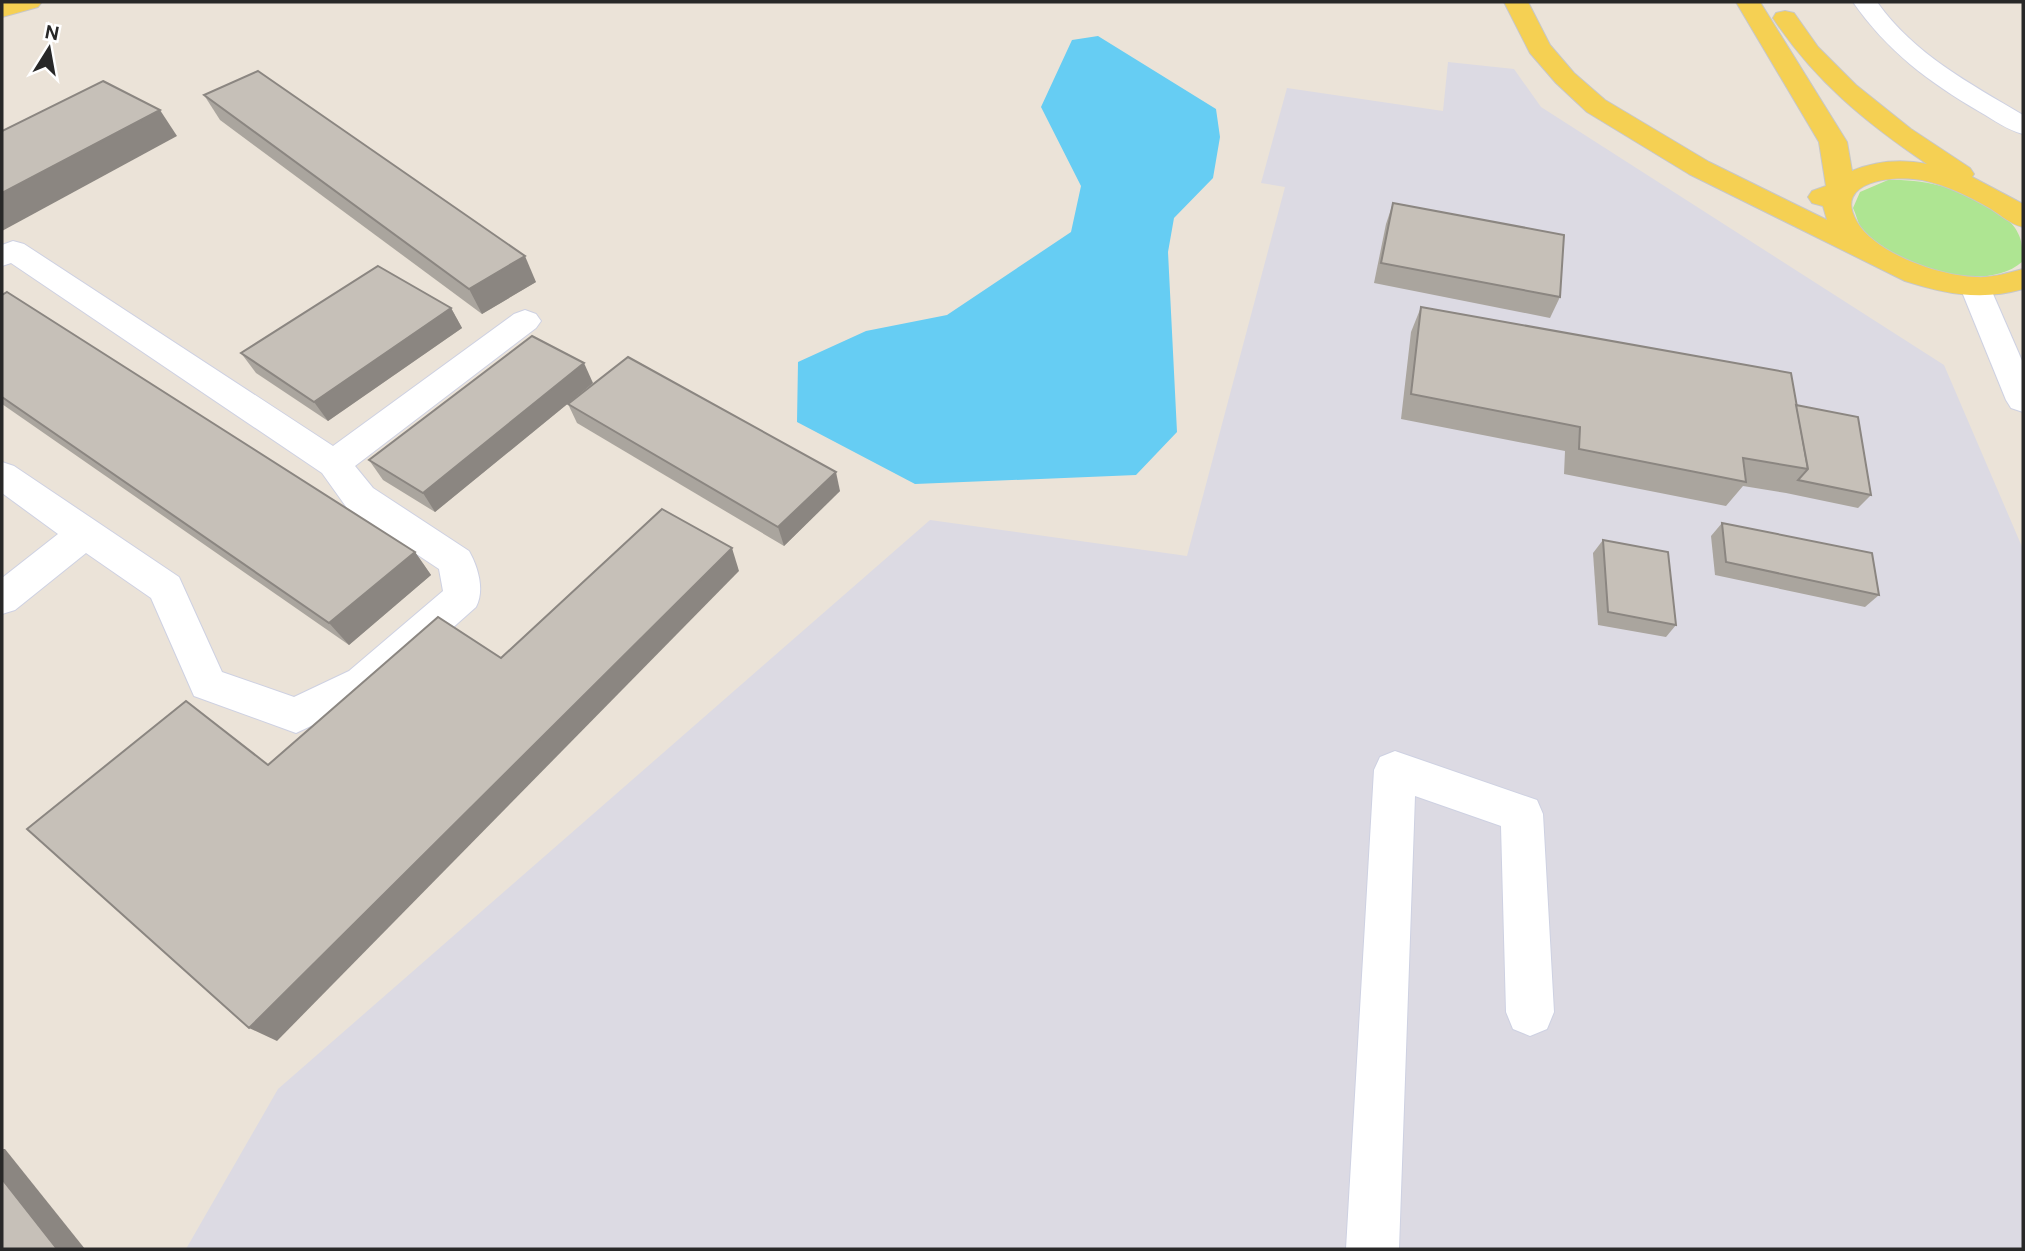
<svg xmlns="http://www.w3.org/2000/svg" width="2025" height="1251" viewBox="0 0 2025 1251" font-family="'DM Sans',sans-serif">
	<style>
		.industrial { fill: #dcdae3 }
		.green { fill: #aee592 }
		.water { fill: #66cdf3 }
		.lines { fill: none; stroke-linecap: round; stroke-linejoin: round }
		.minor-casing { stroke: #ced1e2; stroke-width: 2 }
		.major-casing { stroke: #c7c7c7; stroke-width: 2 }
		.minor { fill: #fff; fill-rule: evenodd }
		.major { fill: #f5d053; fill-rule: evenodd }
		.wall { fill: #aaa59e }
		.shaded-wall { fill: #8b8681 }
		.building { fill: #c6c0b8; stroke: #8b8681; stroke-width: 2 }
	</style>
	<rect width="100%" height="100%" fill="#ebe3d8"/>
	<!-- industrial -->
	<polygon class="industrial" points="1448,62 1514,69 1541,107 1944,365 2023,549 2023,1249 186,1249 278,1089 930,520 1187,556 1285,187 1261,183 1287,88 1443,111"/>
	<!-- green -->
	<path class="green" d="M1888 180C1928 179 1959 188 1993 209 2014 222 2025 235 2022 262 1984 295 1889 268 1861 228 1858 223 1856 214 1853 208L1860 192Z"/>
	<!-- water -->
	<polygon class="water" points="1098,36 1216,109 1220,137 1213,178 1174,218 1168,252 1177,432 1136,475 915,484 797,422 798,362 866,331 947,315 1071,232 1081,186 1041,107 1072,40"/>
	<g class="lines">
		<defs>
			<g id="minor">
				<path d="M1853 2H1877C1914 54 1969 83 2023 115V134C2007 130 1994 120 1980 112 1929 82 1887 51 1853 2Z"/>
				<path d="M13 241 24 244 333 446 514 314 525 310 536 314 541 321 536 328 355 466 373 488 469 551C478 567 485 590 476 607L377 695 296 733 194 696 151 598 86 553 15 610 2 614V578L58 534 2 493V462L14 466 179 577 222 672 294 697 349 671 443 591 439 569 347 508 322 473 11 263 2 266V245Z"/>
				<polygon points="1975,277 1986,280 1990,287 2023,363 2023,412 2011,408 2006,400 1960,287 1964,280"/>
				<polygon points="1395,751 1537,800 1543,814 1554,1012 1547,1029 1530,1036 1513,1029 1506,1012 1501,826 1415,796 1399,1249 1346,1249 1374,770 1380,757"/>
			</g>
			<g id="major">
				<polygon points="42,2 38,7 2,17 2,3"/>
				<path d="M1504 2H1528L1550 45 1574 73 1605 100 1709 162 1827 220 1823 206 1812 203 1808 197 1812 191 1826 186 1819 142 1736 2H1760L1847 142 1852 171C1876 161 1901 159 1927 164 1865 122 1815 81 1773 18L1776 13 1785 11 1794 13 1818 47 1856 85 1911 129 1970 168 1974 174 1972 177 2023 204V227C2010 224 2002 216 1991 209 1969 196 1946 185 1922 180 1895 175 1832 180 1857 222 1876 254 1940 276 1976 277 1992 278 2008 273 2023 269V289C1981 301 1946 294 1905 281L1689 174 1587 112 1556 83 1530 53Z"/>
			</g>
		</defs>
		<!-- minor casing -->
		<use href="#minor" class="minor-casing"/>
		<!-- major casing -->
		<use href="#major" class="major-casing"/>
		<!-- minor -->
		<use href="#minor" class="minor"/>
		<!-- major -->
		<use href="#major" class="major"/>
	</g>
	<!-- wall -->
	<g class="wall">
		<polygon points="204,95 536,282 482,314 220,120"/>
		<polygon points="1393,203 1560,297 1550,318 1374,283 1386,224"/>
		<polygon points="2,295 415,552 431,575 349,645 2,404"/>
		<polygon points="1421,307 1796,405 1871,495 1858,508 1786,493 1743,486 1726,506 1564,474 1565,451 1401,419 1411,332"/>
		<polygon points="451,308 462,328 328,421 256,373 241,353"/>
		<polygon points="593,383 435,512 383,480 369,460"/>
		<polygon points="568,404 840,491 784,546 577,423"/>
		<polygon points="1722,523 1879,595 1865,607 1715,575 1711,536"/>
		<polygon points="1603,540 1676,625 1666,637 1598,625 1593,553"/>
	</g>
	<!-- shaded-wall -->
	<g class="shaded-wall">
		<polygon points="160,110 177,136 2,231 2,193"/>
		<polygon points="525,256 536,282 482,314 469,289"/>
		<polygon points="451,308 462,328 328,421 314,402"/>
		<polygon points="584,363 593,383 435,512 423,493"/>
		<polygon points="836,472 840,491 784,546 778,527"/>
		<polygon points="732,548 739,571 277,1041 249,1028"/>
		<polygon points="415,552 431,575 349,645 329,623"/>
		<polygon points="2,1149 5,1149 85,1249 57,1249 2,1179"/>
	</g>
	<!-- building -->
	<g class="building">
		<polygon points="258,71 525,256 469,289 204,95"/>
		<polygon points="103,81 160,110 2,193 2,131"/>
		<polygon points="1393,203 1564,235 1560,297 1381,263"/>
		<polygon points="378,266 451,308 314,402 241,353"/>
		<polygon points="7,292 415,552 329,623 2,397 2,295"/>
		<polygon points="1421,307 1791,373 1808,469 1743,458 1746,482 1579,449 1580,427 1411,394"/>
		<polygon points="532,336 584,363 423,493 369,460"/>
		<polygon points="628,357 836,472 778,527 568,404"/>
		<polygon points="1796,405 1858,417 1871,495 1798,480 1808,469"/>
		<polygon points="662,509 732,548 249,1028 27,829 186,701 268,765 438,617 501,658"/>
		<polygon points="1722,523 1872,553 1879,595 1726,562"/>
		<polygon points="1603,540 1668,552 1676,625 1608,612"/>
		<polygon points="2,1179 57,1249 2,1249"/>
	</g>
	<!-- border -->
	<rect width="2025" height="1251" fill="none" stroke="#282828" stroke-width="7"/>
	<!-- north arrow -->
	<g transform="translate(49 49) rotate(11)" stroke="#ffffff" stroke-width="5" paint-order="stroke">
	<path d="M0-5L12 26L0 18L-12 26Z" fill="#282828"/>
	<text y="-10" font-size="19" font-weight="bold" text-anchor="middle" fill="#282828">N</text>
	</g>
</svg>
